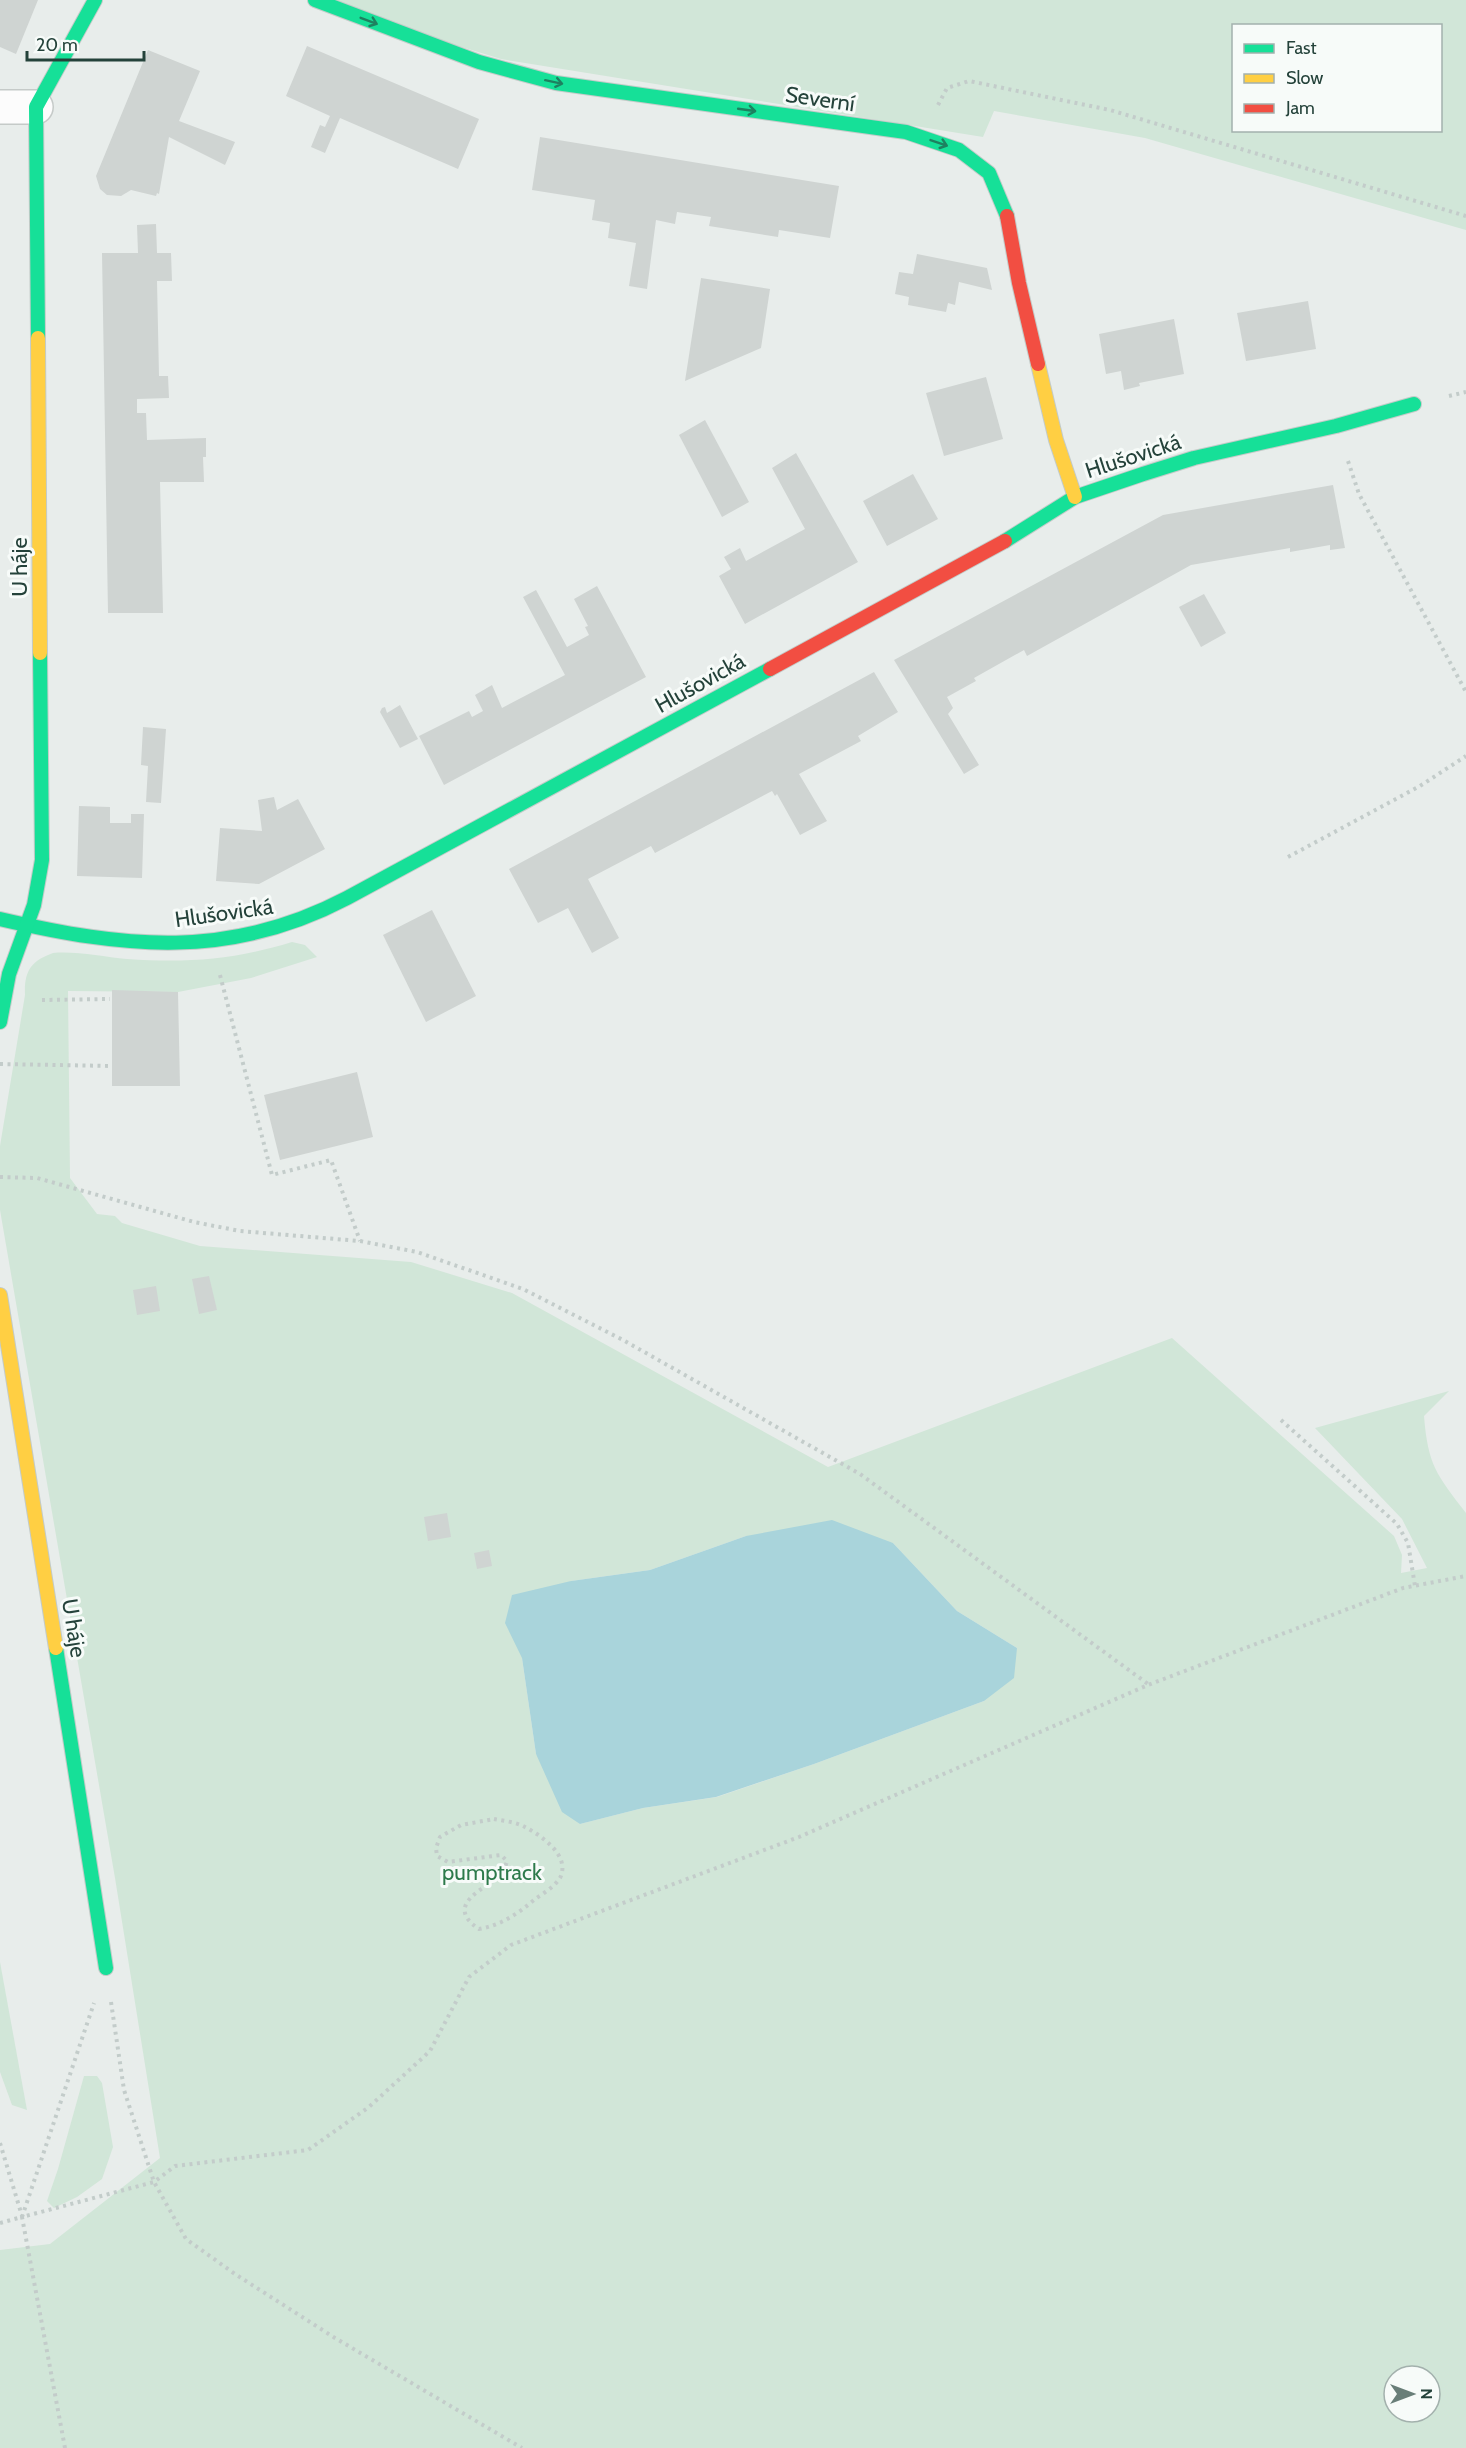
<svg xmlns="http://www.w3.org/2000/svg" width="1466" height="2448" font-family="Cabin,sans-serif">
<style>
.green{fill:#d1e6d8;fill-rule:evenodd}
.water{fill:#a9d4db}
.building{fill:#cfd4d2}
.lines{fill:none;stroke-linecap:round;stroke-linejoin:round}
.street-casing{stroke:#c5cac8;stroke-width:36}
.fast-casing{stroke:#c3cbc8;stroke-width:16}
.slow-casing{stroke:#c3cbc8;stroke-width:16}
.jam-casing{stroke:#c3cbc8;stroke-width:16}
.path{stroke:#c3ccca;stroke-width:4;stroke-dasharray:3 4.5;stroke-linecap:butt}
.street{stroke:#fcfcfc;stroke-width:33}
.fast{stroke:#16e098;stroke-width:14}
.slow{stroke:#ffcf43;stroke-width:14}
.jam{stroke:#f24e42;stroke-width:14}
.oneway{stroke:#1e8160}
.labels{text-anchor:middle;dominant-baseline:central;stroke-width:6;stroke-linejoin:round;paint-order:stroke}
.street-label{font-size:22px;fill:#24423a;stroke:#f7fbf9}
.park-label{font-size:22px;fill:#2d7a4b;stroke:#f7fbf9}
</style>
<rect width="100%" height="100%" fill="#e8edeb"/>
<g class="green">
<path d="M308,0h1158v230l-321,-92 -151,-27 -11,26 -482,-78zM1234,26h206v104h-206z"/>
<path d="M292,942l13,3 12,12 -66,21 -73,14 -110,-1 2,187 27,36 18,2 7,7 78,23 211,16 101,31 316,174 344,-129 222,198 8,19 -1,18 26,-5 -25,-49 -87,-91 134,-37 -25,25c4,49 12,58 42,97v935h-1466v-198l50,-6 110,-86 -45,-280 -115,-668v-64l25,-151c-1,-24 6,-34 28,-42 24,-2 50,4 74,6 61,4 106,1 165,-17zM746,1536l147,7 64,68 60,37 -33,53 -170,63 -97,33 -74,11 -63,16 -44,-70 -14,-96 49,-77 79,-11zM1394,2376h36v36h-36z"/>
<polygon points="0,1962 27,2110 12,2105 0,2072"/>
<polygon points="84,2076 97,2076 102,2083 113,2147 102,2179 77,2197 54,2208 47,2201 58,2169"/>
</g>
<polygon class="water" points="832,1520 893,1543 957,1611 1017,1648 1014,1678 984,1701 814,1764 716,1797 643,1808 580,1824 562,1812 536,1754 522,1658 505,1623 512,1595 571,1581 650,1570 746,1536"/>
<g class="building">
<polygon points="0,0 38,0 16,54 0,47"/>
<polygon points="307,46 479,119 458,169 340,118 325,153 311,147 320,125 325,127 330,116 286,96"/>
<polygon points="148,50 200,71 179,121 235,142 225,165 169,137 159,194 157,193 156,196 131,190 121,196 107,195 100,189 96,176"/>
<polygon points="540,137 839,186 830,238 779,230 778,237 709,226 711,217 677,212 675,224 656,220 647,289 629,286 636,243 608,238 610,223 592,220 595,200 532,190"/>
<polygon points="156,224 157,253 171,253 172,281 157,281 159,376 168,376 169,398 137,399 137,413 146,413 147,440 206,438 206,457 203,457 204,482 160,482 163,613 108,613 102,253 138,253 137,225"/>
<polygon points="917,254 987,268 992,290 959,282 955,305 948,303 946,312 908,305 909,297 895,294 899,272 913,274"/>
<polygon points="701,278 770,289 761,348 685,381"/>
<polygon points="1308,301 1316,349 1246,361 1237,313"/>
<polygon points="1174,319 1184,374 1139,383 1140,386 1124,390 1121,371 1106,374 1099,334"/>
<polygon points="986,377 1003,439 944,456 926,393"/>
<polygon points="705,420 749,502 722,517 679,435"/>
<polygon points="796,453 858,562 745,624 719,576 731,569 724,557 740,548 746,561 805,529 772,468"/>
<polygon points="913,474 938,519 887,546 863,501"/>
<polygon points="1333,485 1345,548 1330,550 1330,545 1290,552 1290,548 1191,565 1027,656 1024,650 974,678 976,681 947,697 953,708 948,714 979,765 964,774 894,660 1163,515"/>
<polygon points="597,586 646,677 444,785 419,736 469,711 472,717 483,711 475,695 492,685 502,708 565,675 523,597 536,590 567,647 589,635 585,627 588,626 574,599"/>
<polygon points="1204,594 1226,633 1201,647 1179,607"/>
<polygon points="874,672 898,712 858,736 861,741 799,774 827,821 800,835 777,794 775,796 772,791 655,853 651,846 588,879 619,938 592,953 568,908 538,923 509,869"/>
<polygon points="400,705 418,739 400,748 380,712 382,708 385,707 387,713"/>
<polygon points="143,727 166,729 161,803 146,802 148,766 141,765"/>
<polygon points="274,797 277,810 298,799 325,849 259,884 216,881 220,828 262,831 258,800"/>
<polygon points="79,806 110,807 110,823 131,823 131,814 144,814 142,878 77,876"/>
<polygon points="432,910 476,996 426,1022 383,935"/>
<polygon points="112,990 178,992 180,1086 112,1086"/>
<polygon points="357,1072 373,1137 280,1160 264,1095"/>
<polygon points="209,1276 217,1310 199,1314 192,1279"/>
<polygon points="156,1286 160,1311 137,1315 133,1290"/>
<polygon points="447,1513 451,1537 428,1541 424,1517"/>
<polygon points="489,1550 492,1566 477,1569 474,1553"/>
</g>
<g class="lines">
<g class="street-casing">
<polyline id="street" points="0,107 36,107"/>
</g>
<g class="fast-casing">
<g id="fast">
<polyline points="315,0 479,62 556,83 906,132 959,150 989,173 1007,216"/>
<polyline points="38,338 36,107 95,0"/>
<polyline points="1005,541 1075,497 1143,474 1194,458 1336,426 1414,404"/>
<path d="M0,919c125,29 229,41 347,-21l423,-229"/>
<polyline points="0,1022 9,974 34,905 42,860 40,653"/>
<polyline points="56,1648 106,1968"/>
</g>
</g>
<g class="slow-casing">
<g id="slow">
<polyline points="38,338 40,653"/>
<polyline points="1038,364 1056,440 1075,497"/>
<polyline points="0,1295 56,1648"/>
</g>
</g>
<g class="jam-casing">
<g id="jam">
<polyline points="1007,216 1019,283 1038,364"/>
<polyline points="770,669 1005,541"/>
</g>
</g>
<g class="path">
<polyline points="938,105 947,88 969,81 1110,110 1466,216"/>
<polyline points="1449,396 1466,392"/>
<polyline points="1348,461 1359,494 1466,692"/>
<polyline points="1288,857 1420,786 1466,756"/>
<polyline points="220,975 272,1175 331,1160 360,1241"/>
<polyline points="42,1000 110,999"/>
<polyline points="0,1064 112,1066"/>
<polyline points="0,1177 37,1178 194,1222 240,1231 360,1241 417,1252 523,1289 623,1340 860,1474 1148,1684"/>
<polyline points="1281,1420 1397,1524 1408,1543 1415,1586"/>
<path d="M494,1819c10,2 22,3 31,8 17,9 46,29 35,51 -5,8 -17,16 -25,21 -17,15 -34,26 -56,30 -36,-24 5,-40 24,-55l4,-13 -6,-6 -53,7 -11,-6 -1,-8 4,-11 21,-12z"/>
<polyline points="111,2002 124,2090 154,2182 186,2239 235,2274 335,2338 522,2448"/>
<polyline points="0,2143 22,2216"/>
<polyline points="0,2223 22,2217 94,2003"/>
<polyline points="65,2448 22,2217 154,2182 175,2166 308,2150 369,2107 430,2051 469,1977 511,1945 799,1837 1148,1685 1403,1588 1466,1576"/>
</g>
<use href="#street" class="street"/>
<use href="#fast" class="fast"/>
<use href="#slow" class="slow"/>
<use href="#jam" class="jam"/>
</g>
<defs><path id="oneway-shaft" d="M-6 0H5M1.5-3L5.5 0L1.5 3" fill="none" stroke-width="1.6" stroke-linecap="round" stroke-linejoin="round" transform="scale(1.5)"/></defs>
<g class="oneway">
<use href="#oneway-shaft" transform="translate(369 21) rotate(21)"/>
<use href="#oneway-shaft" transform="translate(554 82) rotate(12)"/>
<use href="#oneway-shaft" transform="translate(747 110) rotate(8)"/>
<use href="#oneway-shaft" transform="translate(939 143) rotate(19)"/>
</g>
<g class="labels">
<g class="street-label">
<text transform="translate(820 99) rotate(8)">Severní</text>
<text transform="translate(1133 456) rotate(-18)">Hlušovická</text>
<text transform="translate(19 567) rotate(-90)">U háje</text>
<text transform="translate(700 683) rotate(-29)">Hlušovická</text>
<text transform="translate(224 913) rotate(-8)">Hlušovická</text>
<text transform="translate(74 1628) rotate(81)">U háje</text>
</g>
<g class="park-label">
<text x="492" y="1872">pumptrack</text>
</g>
</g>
<rect x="1232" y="24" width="210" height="108" fill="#f7fbf9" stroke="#a3b1ad" stroke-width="1.5"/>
<rect x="1244" y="44" width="30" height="9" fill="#16e098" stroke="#a3b1ad" stroke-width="1.5"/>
<text x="1286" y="54" font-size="18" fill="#24423a">Fast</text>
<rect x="1244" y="74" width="30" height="9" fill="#ffcf43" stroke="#a3b1ad" stroke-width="1.5"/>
<text x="1286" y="84" font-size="18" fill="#24423a">Slow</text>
<rect x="1244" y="104" width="30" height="9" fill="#f24e42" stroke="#a3b1ad" stroke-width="1.5"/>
<text x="1286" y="114" font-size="18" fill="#24423a">Jam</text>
<g transform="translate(1412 2394) rotate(90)"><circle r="28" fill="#f7fbf9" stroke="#a3b1ad" stroke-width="1.5"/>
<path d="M0-4.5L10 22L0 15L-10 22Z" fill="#697e78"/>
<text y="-9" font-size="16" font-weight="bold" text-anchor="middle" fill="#24423a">N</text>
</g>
<path d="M27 51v9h117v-9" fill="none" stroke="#24423a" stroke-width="3"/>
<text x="36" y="51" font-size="18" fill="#24423a" stroke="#f7fbf9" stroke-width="4.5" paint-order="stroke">20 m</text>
</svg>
